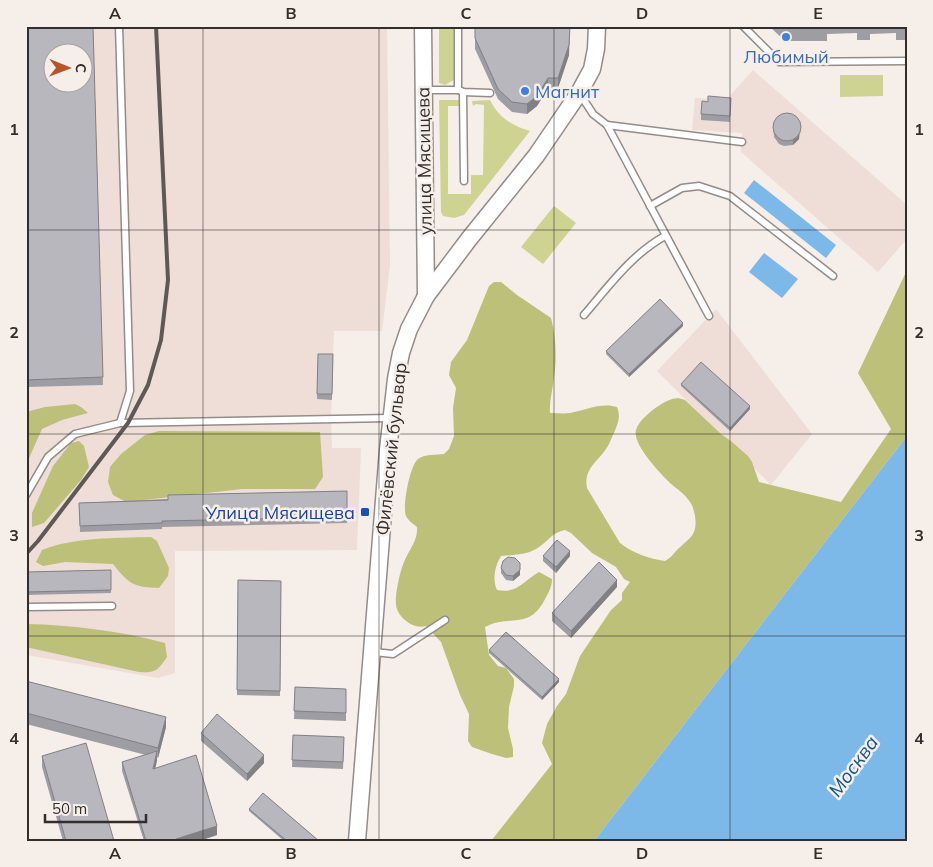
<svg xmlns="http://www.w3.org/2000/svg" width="933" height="867" font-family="Mulish,sans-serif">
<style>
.built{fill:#eeded7;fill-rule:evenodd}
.green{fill:#ced392}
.forest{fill:#bcc079}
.water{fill:#7cb8e8}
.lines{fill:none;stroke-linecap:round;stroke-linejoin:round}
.service-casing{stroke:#938c88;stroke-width:9}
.tertiary-casing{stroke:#938c88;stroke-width:19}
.service{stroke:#fff;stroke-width:6}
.tertiary{stroke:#fff;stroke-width:16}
.rail{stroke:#5e5957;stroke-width:4}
.wall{fill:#9e9da3}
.shaded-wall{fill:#818085}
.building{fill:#b8b7be;stroke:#818085;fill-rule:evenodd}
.grid{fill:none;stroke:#312e2c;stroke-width:1;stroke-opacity:0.55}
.shop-dot{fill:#3f7fe0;stroke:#f6eee9;stroke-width:2}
.transit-dot{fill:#1a4fb4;stroke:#f6eee9;stroke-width:2}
.labels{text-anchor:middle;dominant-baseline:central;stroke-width:5;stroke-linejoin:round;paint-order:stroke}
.shop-label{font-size:18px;fill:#366cbe;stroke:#f6eee9}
.street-label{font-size:18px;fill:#312e2c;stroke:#f6eee9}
.transit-label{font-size:18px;fill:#164399;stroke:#f6eee9;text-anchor:end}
.water-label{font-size:19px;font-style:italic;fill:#125784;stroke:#f6eee9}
.neatline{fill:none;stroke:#312e2c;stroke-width:2}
.grid-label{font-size:16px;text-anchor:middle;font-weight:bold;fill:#312e2c}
</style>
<rect width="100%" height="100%" fill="#f6eee9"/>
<g class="built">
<path d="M26,26h361l3,240 -8,65h-48l-3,87 1,30h29l-4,102 -182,1v122l-17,5 -132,-23zM52,52h30v30h-30z"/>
<polygon points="753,70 907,205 907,239 878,272 741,152 742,133 692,130 695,98 726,100"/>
<polygon points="716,309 812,434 771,485 657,371"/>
</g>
<g class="green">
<polygon points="439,26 454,26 454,80 445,85 439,83"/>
<polygon points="840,75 883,75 883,96 840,97"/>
<path d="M439,100h20v6h-11v88h23v-19h12l1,-70 -8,-1 -3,2 -1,-5 18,-1c9,18 21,25 40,31l-66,84 -10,3 -11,-2 -2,-4z"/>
<polygon points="554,206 576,223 543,264 521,247"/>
</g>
<g class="forest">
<path d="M907,270v166l-313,405h-103l61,-77 -10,-21 5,-19 10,-18 9,-12 14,-38 31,-46 11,-10v-7l8,-11 -6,-3 -8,-12 -24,-14 -21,-20 -6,-3c-13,2 -18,13 -29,19 -10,6 -24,6 -35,7 -6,10 -9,23 -4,34 21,4 26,-9 42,-18l13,7c0,9 -4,14 -8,22 -16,29 -34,13 -59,26l4,28 9,11 8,2 8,11v7l-5,21 -1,21 5,21v8l-7,1 -14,-4 -20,-7 -4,-6 1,-27 -9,-19 -19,-53 -15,-16c-8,2 -14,0 -21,-6 -4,-3 -9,-10 -9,-16 -1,-9 4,-33 8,-42 5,-13 14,-21 13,-35 -4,-3 -9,-7 -11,-11 -4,-9 4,-51 12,-57 6,-5 19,-4 26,-5l5,-5 5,-13 -1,-28 3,-20 -7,-13 2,-13 16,-22 22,-54 5,-4h7l16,13 34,23c5,18 6,41 3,59 -1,12 -5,24 -4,36 6,0 13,1 20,0 15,-3 32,-11 47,-6 4,10 1,16 -3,26 -2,3 -3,7 -5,11 -8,16 -26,23 -22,44l33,55c12,10 30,16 45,18 5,-3 8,-6 11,-10 13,-13 22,-15 19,-35 -1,-5 -2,-10 -5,-14 -5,-8 -13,-13 -20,-19 -10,-10 -38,-39 -34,-53 3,-10 16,-20 24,-25 9,-5 15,-9 25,-5l36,34 11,8 16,14 4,6 7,20 82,20 50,-73 -33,-56z"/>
<polygon points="75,404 81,407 88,413 62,420 42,429 26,465 26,412 45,407"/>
<polygon points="159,431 320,432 323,477 315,489 242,489 126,502 113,495 108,482 110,467 121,454 145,435"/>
<polygon points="79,441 84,446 89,467 81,480 44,523 32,527 32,513 53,466 71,443"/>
<path d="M151,537l6,4 12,27 -1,8 -9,12c-26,-1 -30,-4 -46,-24l-48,-2 -22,4 -7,-4 6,-12c32,-13 74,-12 109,-13z"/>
<path d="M26,624c46,1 95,7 139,19l2,14c-10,14 -11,16 -28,15l-109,-24 -4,-1z"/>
</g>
<g class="water">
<polygon points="754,180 836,245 826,258 744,193"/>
<polygon points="764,253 798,279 782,298 749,272"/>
<polygon points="907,436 907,841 594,841"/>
</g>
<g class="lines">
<g class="service-casing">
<g id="service">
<polyline points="119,26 130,391 120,423"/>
<polyline points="743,26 779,62 907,61"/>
<polyline points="425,90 458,90 458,26"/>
<polyline points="459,90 463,92 490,93"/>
<polyline points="463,92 464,181"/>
<polyline points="580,94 593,114 607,125 709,316"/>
<polyline points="607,125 742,142"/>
<polyline points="650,206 682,188 699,186 730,196 833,276"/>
<path d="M584,315c24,-28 48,-61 81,-79"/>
<polyline points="26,495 48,457 75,434 120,423 390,418"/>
<polyline points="26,607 112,606"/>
<polyline points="374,652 393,654 445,620"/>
</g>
</g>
<g class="tertiary-casing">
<g id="tertiary">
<polyline points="423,26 426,296"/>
<polyline points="357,841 388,450 396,379 401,353 409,329 426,296 469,239 536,156 579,93 592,69 596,49 597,26"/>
</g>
</g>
<use href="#service" class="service"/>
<use href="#tertiary" class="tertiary"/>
<polyline class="rail" points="26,554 38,541 128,423 148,385 161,340 168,280 156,26"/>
</g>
<g class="wall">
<polygon points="26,26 93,26 103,385 26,387"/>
<polygon points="475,26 569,55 558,88 548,88 537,106 527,114 512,112 498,99 475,49"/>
<polygon points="769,26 907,26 907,40 896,40 896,33 870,34 870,40 857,40 857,33 827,34 827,41 785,41"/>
<polygon points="731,98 730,122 701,120 701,114 708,102"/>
<polygon points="773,123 800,130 799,139 793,145 784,146 779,144 774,137"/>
<polygon points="683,326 629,377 606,354 606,351"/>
<polygon points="318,354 333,354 332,400 317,399"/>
<polygon points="681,384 750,409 730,431 681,386"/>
<polygon points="347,491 347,523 162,527 162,529 80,532 79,503"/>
<polygon points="543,556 570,556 556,573 543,561"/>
<polygon points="520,563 520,575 513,581 506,580 501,573 501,568"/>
<polygon points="111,570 111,593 26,595 26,572"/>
<polygon points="238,580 281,581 280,696 237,695"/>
<polygon points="617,587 571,638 552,621 552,613"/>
<polygon points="489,650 559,682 542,700 489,653"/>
<polygon points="26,681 166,727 158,758 157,757 155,768 217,835 199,841 144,841 122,771 122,762 146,755 26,724"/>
<polygon points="295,687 346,689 346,721 294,719"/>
<polygon points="201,733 264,763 247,781 201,741"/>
<polygon points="293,735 344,737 343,769 292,767"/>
<polygon points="42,756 114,841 63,841 42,767"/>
<polygon points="249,809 319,841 284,841 249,811"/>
</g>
<g class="shaded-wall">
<polygon points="570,26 569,55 558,88 558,78"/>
<polygon points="548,78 548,88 537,106 527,114 527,104"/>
<polygon points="800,124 799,139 793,145 793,140"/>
<polygon points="683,323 683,326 629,377 629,374"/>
<polygon points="750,406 750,409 730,431 730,428"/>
<polygon points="570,551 570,556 556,573 556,567"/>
<polygon points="520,570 520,575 513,581 513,576"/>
<polygon points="617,580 617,587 571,638 571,631"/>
<polygon points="559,679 559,682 542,700 542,697"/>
<polygon points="166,717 166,727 158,758 158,748"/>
<polygon points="157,751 157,761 153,778 153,769"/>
<polygon points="264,755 264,763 247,781 247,774"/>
<polygon points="217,826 217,835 199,841 176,841 176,839"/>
</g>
<g class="building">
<path d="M26,26h67l10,351 -77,3zM52,52h30v30h-30z"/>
<polygon points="475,26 570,26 569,45 558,78 548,78 537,96 527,104 512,102 498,89 475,38"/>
<polygon points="708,96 731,98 730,116 701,114 702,101 708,102"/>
<circle cx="787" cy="127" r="14"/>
<polygon points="660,299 683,323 629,374 606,351"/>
<polygon points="318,354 333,354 332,394 317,394"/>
<polygon points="701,362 750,406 730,428 681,384"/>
<polygon points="347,491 347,517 162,521 162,523 80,526 79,503 168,500 168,495"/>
<polygon points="557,540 570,551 556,567 543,556"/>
<polygon points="508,557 515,558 520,563 520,570 513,576 506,575 501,568 503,561"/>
<polygon points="599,562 617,580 571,631 552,613"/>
<polygon points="111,570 111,590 26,592 26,572"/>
<polygon points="238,580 281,581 280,691 237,690"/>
<polygon points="506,632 559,679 542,697 489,650"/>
<polygon points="26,681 166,717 158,748 26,713"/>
<polygon points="295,687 346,689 346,713 294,711"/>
<polygon points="217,714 264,755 247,774 201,733"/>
<polygon points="293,735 344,737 343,762 292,760"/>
<polygon points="86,743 114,841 66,841 42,756"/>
<polygon points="157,751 153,769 196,755 217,826 176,839 176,841 146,841 122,762"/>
<polygon points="263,793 319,841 287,841 249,809"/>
</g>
<path class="grid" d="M203,26v815M379,26v815M554,26v815M730,26v815M26,230h881M26,434h881M26,636h881"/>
<g class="shop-dot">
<circle cx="786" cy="37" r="5"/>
<circle cx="525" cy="91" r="5"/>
</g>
<rect class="transit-dot" x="360" y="507" width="10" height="10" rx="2.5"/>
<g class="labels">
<g class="shop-label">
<text x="786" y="56">Любимый</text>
<text x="535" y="91" text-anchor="start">Магнит</text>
</g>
<g class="street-label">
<text transform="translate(424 161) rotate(-91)">улица Мясищева</text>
<text transform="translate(391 449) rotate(-84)">Филёвский бульвар</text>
</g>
<g class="transit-label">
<text x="355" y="512">Улица Мясищева</text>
</g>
<g class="water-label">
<text transform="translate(853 766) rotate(-54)">Москва</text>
</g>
</g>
<rect width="933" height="867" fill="none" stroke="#f6eee9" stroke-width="55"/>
<g transform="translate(68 68) rotate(91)"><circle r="24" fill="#f6eee9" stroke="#a7a19d"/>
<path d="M0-4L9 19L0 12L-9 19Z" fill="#b95426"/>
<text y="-8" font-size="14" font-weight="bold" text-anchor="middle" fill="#312e2c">С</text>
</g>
<path d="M45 814v8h101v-8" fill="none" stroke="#312e2c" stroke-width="2.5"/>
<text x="52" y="814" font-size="15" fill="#312e2c" stroke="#f6eee9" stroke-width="4" paint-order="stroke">50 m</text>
<rect x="28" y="28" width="878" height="812" class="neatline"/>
<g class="grid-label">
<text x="115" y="19">A</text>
<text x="291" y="19">B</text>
<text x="466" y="19">C</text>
<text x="642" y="19">D</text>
<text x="818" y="19">E</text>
<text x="14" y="135">1</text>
<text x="919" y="135">1</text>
<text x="14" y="338">2</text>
<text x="919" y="338">2</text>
<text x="14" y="541">3</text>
<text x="919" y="541">3</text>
<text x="14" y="744">4</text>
<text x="919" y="744">4</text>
<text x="115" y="859">A</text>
<text x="291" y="859">B</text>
<text x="466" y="859">C</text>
<text x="642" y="859">D</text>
<text x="818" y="859">E</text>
</g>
</svg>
